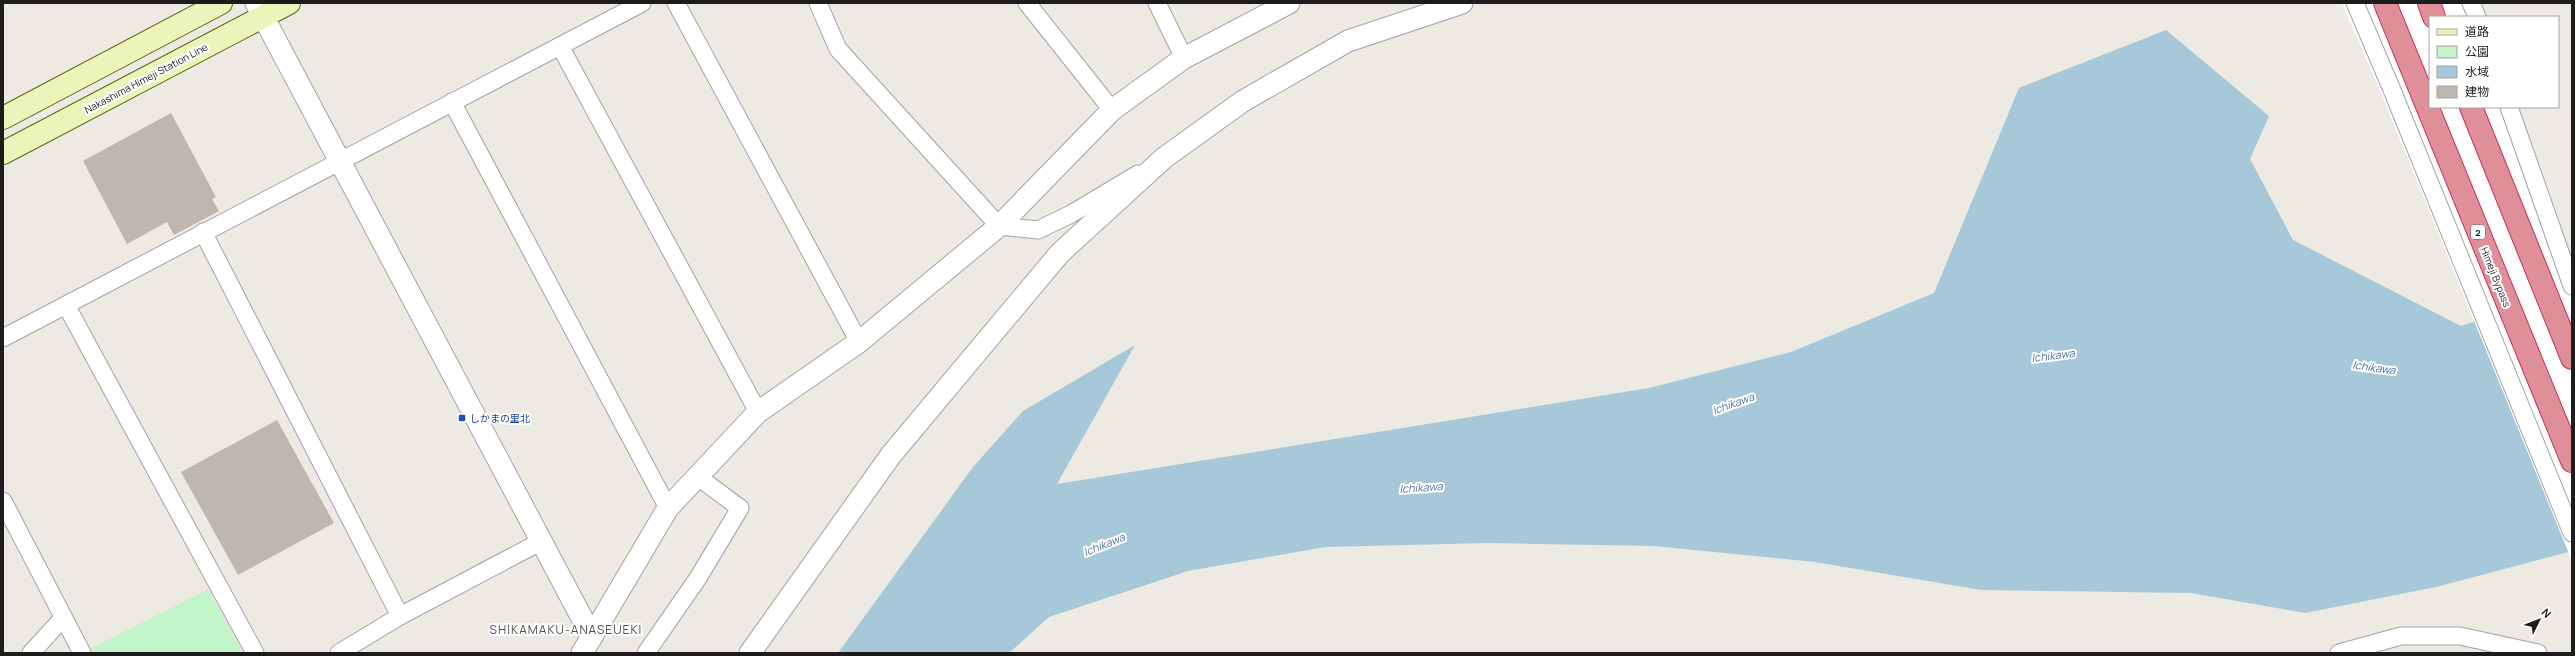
<svg xmlns="http://www.w3.org/2000/svg" width="2575" height="656" font-family="Manrope,'Noto Sans JP',sans-serif">
<style>
.park{fill:#c2f5ca}
.water{fill:#a6c8d8}
.pier{fill:#fff}
.building{fill:#bdb7b0}
.lines{fill:none;stroke-linecap:round;stroke-linejoin:round}
.minor-casing{stroke:#a3a3a3;stroke-width:19}
.tertiary-casing{stroke:#a3a3a3;stroke-width:23}
.secondary-casing{stroke:#586a0c;stroke-width:24}
.motorway-casing{stroke:#ca3058;stroke-width:24}
.minor{stroke:#fff;stroke-width:17}
.tertiary{stroke:#fff;stroke-width:21}
.secondary{stroke:#edf4b9;stroke-width:22}
.motorway{stroke:#df8f98;stroke-width:22}
.transit-dot{fill:#1a4fb4;stroke:#fff;stroke-width:1.5}
.labels{text-anchor:middle;dominant-baseline:central;stroke-width:4;stroke-linejoin:round;paint-order:stroke}
.shield{fill:#fff;stroke:#606060;stroke-width:1}
.shield-label{font-size:9px;font-weight:bold;fill:#1c1c1c}
.street-label{font-size:10px;fill:#1c1c1c;stroke:#fff}
.transit-label{font-size:10px;fill:#164399;stroke:#fff;text-anchor:start}
.water-label{font-size:11px;font-style:italic;fill:#5073a4;stroke:#fff}
.quarter-label{font-size:12px;letter-spacing:1px;fill:#4f4f4f;stroke:#fff}
</style>
<rect width="100%" height="100%" fill="#edeae3"/>
<polygon class="park" points="208,589 243,653 92,653 90,649"/>
<polygon class="water" points="2166,30 2269,116 2250,159 2293,240 2461,326 2572,290 2572,551 2436,587 2305,613 2191,593 1981,590 1815,562 1653,546 1490,543 1325,547 1188,571 1049,617 1009,653 838,653 973,467 1023,411 1135,345 1057,484 1649,388 1791,352 1934,293 2019,88"/>
<polygon class="pier" points="2342,3 2481,3 2486,17 2430,17 2430,107 2518,107 2572,261 2572,561 2382,95"/>
<g class="building">
<polygon points="171,113 216,197 212,199 219,211 174,235 167,222 127,244 83,161"/>
<polygon points="277,420 334,523 238,575 181,472"/>
</g>
<g class="lines">
<g class="minor-casing">
<g id="minor">
<polyline points="676,3 859,342"/>
<polyline points="818,3 838,49 999,226 1038,230 1071,214 1138,174"/>
<polyline points="1027,3 1112,110"/>
<polyline points="1157,3 1184,58"/>
<polyline points="2355,3 2392,90 2572,533"/>
<polyline points="2471,3 2477,17"/>
<polyline points="560,46 758,412"/>
<polyline points="452,102 668,508"/>
<polyline points="2509,107 2572,286"/>
<polyline points="203,232 400,616"/>
<polyline points="66,305 255,653"/>
<polyline points="3,338 642,3"/>
<polyline points="3,501 82,653"/>
<polyline points="31,653 63,618"/>
<polyline points="339,653 400,616 540,542"/>
<polyline points="646,653 698,578 740,508 698,477"/>
<polyline points="2339,653 2401,636 2460,636 2538,653"/>
</g>
</g>
<g class="tertiary-casing">
<g id="tertiary">
<polyline points="256,3 592,637"/>
<polyline points="582,653 668,508 758,412 859,342 999,226 1112,110 1184,58 1289,3"/>
<polyline points="750,653 891,455 1060,253 1164,158 1243,101 1348,41 1462,3"/>
</g>
</g>
<g class="secondary-casing">
<g id="secondary">
<polyline points="3,118 221,3"/>
<polyline points="3,153 289,3"/>
</g>
</g>
<g class="motorway-casing">
<g id="motorway">
<polyline points="2385,3 2572,461"/>
<polyline points="2429,3 2434,17"/>
<polyline points="2471,107 2572,358"/>
</g>
</g>
<use href="#minor" class="minor"/>
<use href="#tertiary" class="tertiary"/>
<use href="#secondary" class="secondary"/>
<use href="#motorway" class="motorway"/>
</g>
<rect class="transit-dot" x="458" y="414" width="8" height="8" rx="2"/>
<g class="labels">
<rect class="shield" x="2471" y="225" width="14" height="14" rx="3"/>
<g class="shield-label">
<text x="2478" y="232">2</text>
</g>
<g class="street-label">
<text transform="translate(146 78) rotate(-28)">Nakashima Himeji Station Line</text>
<text transform="translate(2496 277) rotate(68)">Himeji Bypass</text>
</g>
<g class="transit-label">
<text x="470" y="418">しかまの里北</text>
</g>
<g class="water-label">
<text transform="translate(2053 355) rotate(-7)">Ichikawa</text>
<text transform="translate(2374 367) rotate(8)">Ichikawa</text>
<text transform="translate(1733 403) rotate(-20)">Ichikawa</text>
<text transform="translate(1421 487) rotate(-4)">Ichikawa</text>
<text transform="translate(1104 544) rotate(-22)">Ichikawa</text>
</g>
<g class="quarter-label">
<text x="566" y="629">SHIKAMAKU-ANASEUEKI</text>
</g>
</g>
<rect width="2575" height="656" fill="none" stroke="#1c1c1c" stroke-width="8"/>
<rect x="2429" y="16" width="130" height="92" fill="#ffffff" stroke="#a4a4a4"/>
<rect x="2437" y="29" width="20" height="6" fill="#edf4b9" stroke="#a4a4a4"/>
<text x="2465" y="36" font-size="12" fill="#1c1c1c">道路</text>
<rect x="2437" y="46" width="20" height="12" fill="#c2f5ca" stroke="#a4a4a4"/>
<text x="2465" y="56" font-size="12" fill="#1c1c1c">公園</text>
<rect x="2437" y="66" width="20" height="12" fill="#a6c8d8" stroke="#a4a4a4"/>
<text x="2465" y="76" font-size="12" fill="#1c1c1c">水域</text>
<rect x="2437" y="86" width="20" height="12" fill="#bdb7b0" stroke="#a4a4a4"/>
<text x="2465" y="96" font-size="12" fill="#1c1c1c">建物</text>
<g transform="translate(2539 620) rotate(47)" stroke="#ffffff" stroke-width="3" paint-order="stroke">
<path d="M0-3L7 15L0 10L-7 15Z" fill="#1c1c1c"/>
<text y="-6" font-size="11" font-weight="bold" text-anchor="middle" fill="#1c1c1c">N</text>
</g>
</svg>
